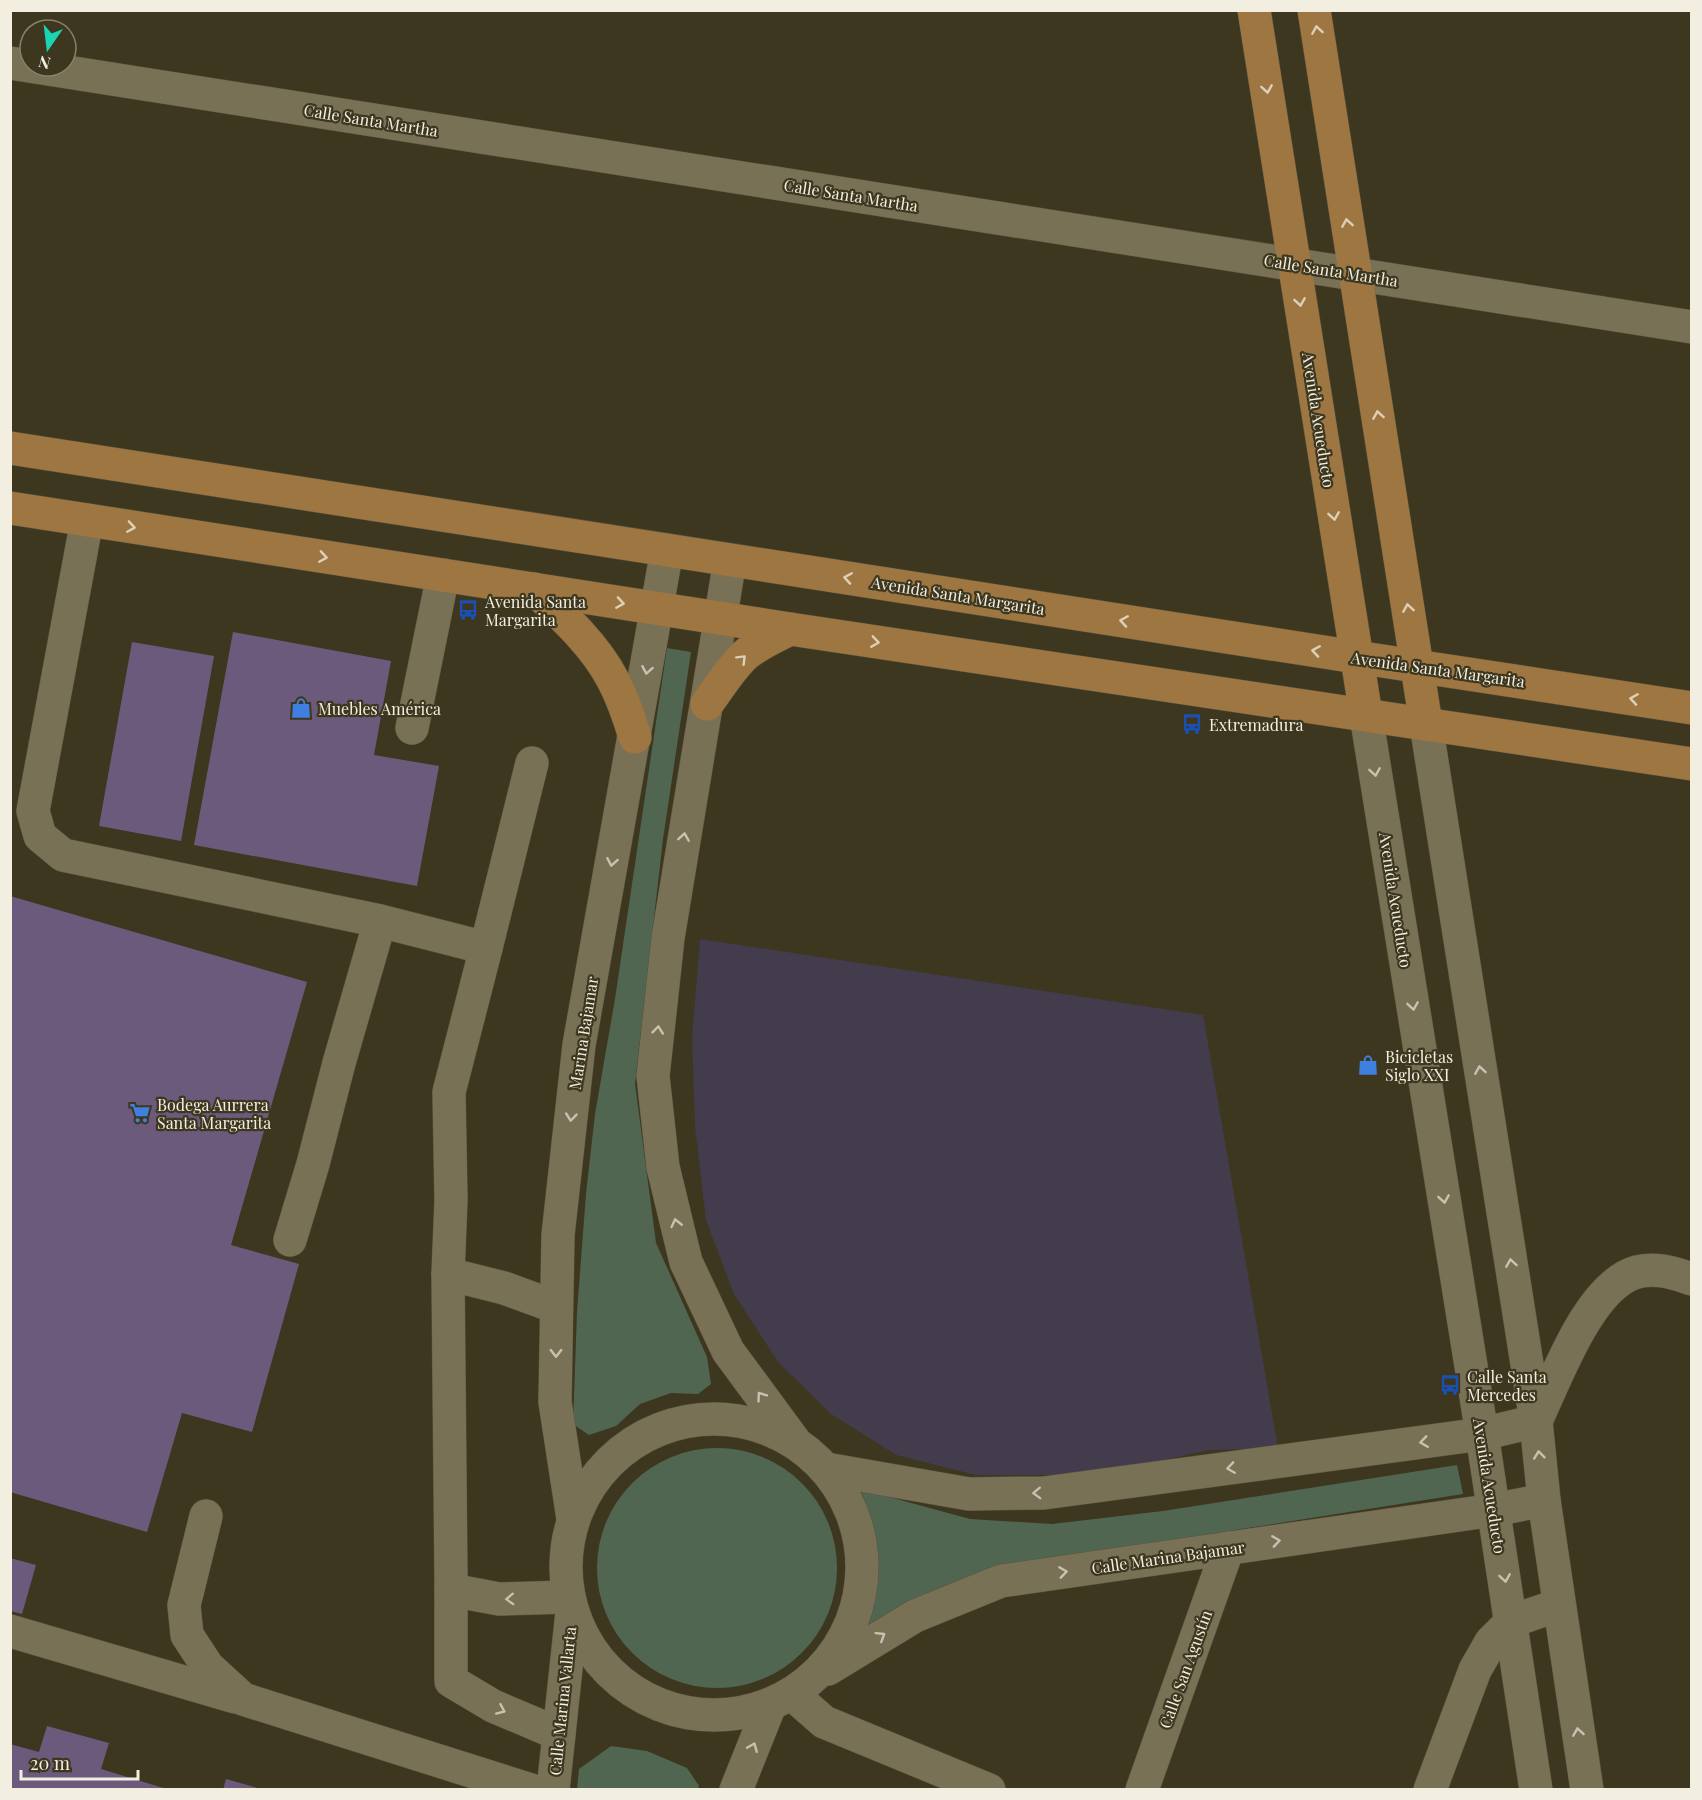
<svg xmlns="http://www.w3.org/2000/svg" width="1702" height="1800" font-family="'Playfair Display',serif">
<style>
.industrial{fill:#423c4d}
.green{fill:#516651}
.building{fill:#6c5a7c}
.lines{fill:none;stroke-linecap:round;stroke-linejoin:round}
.minor-casing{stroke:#5a543f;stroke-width:34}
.major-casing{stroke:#5a543f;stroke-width:34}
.minor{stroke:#797156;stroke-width:33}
.major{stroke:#9e7641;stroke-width:33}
.oneway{stroke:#ddd0b8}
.oneway2{stroke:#c8c2b0}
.labels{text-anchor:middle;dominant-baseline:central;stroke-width:4.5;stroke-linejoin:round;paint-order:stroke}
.street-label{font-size:16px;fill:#f2eee0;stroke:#3e371f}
.poi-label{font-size:16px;fill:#f2eee0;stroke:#3e371f;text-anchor:start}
</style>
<rect width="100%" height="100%" fill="#3e371f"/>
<polygon class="industrial" points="700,939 1203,1015 1278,1448 1209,1450 1136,1466 1057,1475 976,1475 896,1455 831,1414 778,1362 734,1294 706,1220 695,1126 692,1037"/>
<g class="green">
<polygon points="667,648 691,652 663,839 635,1084 656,1243 707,1357 711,1384 698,1394 671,1393 640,1404 616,1426 589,1435 573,1424 577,1312 586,1194 595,1114 615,999"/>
<circle cx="717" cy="1568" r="120"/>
<polygon points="1457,1465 1463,1494 1007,1566 856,1639 873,1580 870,1537 849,1486 970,1519 1052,1524 1163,1511"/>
<polygon points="611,1746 647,1751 687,1768 699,1786 698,1789 577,1789 579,1769"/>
</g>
<g class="building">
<polygon points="233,632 391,661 374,755 439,766 417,886 194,845"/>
<polygon points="132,642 214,656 181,841 99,826"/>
<polygon points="10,896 307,982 231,1245 299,1264 252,1432 182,1413 147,1532 10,1492"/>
<polygon points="10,1558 36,1565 22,1614 10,1611"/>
<polygon points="47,1726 109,1743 101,1769 170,1790 10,1790 10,1744 39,1752"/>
<polygon points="226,1779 261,1789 261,1790 223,1790"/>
</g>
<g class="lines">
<g class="minor-casing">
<g id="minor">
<polyline points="10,63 1692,327"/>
<polyline points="87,520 33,811 40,836 63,855 380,921 486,948"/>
<polyline points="730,560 668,938 653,1076 663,1167 686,1262 728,1351 795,1442"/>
<polyline points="1366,715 1482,1434 1536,1790"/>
<polyline points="1426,724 1536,1421 1544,1500 1587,1790"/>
<polyline points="412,728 443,575"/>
<polyline points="532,763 486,948 449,1092 451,1200 448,1274 451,1579 451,1681 493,1706 559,1734"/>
<polyline points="290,1240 313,1164 339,1063 380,921"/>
<polyline points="448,1274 504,1288 556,1307"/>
<circle cx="714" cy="1567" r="148"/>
<path d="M826,1469l143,25 75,-1 438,-59 54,-13c20,-42 53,-136 101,-149 20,-5 36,1 55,7"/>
<polyline points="206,1516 184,1605 187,1635 208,1667 243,1699 531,1790"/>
<polyline points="573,1519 555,1402 558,1235 579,1045 667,550"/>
<polyline points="451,1590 499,1599 569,1597"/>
<polyline points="10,1631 235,1697"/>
<polyline points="828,1669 915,1616 1001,1581 1494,1510 1544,1500"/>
<polyline points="792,1694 824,1722 989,1790"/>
<polyline points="553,1790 572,1612"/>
<polyline points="736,1790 770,1705"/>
<polyline points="1142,1790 1228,1548"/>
<polyline points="1430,1790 1475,1670 1491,1642 1512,1621 1559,1605"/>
</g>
</g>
<g class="major-casing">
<g id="major">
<polyline points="1254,10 1366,715"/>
<polyline points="1314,10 1426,724"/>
<polyline points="10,448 1356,657 1692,708"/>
<polyline points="10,508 790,629 1692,764"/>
<path d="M534,589c29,27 61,56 79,91 10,19 16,37 22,57"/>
<path d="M707,704c12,-16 23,-35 38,-49 13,-11 29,-18 45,-26"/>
</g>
</g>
<use href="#minor" class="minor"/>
<use href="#major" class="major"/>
</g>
<defs><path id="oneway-chevron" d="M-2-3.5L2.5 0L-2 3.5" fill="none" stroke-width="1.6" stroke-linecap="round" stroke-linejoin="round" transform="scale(1.5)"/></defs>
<g class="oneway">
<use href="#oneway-chevron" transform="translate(1317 30) rotate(-99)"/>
<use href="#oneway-chevron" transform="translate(1267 89) rotate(81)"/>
<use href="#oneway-chevron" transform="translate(1347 223) rotate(-99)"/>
<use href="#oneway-chevron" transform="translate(1300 302) rotate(81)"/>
<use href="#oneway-chevron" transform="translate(1378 415) rotate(-99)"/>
<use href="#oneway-chevron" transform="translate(1334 516) rotate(81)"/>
<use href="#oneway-chevron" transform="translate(131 527) rotate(9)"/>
<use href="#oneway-chevron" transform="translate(323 557) rotate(9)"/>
<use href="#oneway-chevron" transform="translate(848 578) rotate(-171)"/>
<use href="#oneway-chevron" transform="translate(620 603) rotate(9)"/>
<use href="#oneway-chevron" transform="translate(1408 608) rotate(-99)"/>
<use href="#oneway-chevron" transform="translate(1124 621) rotate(-171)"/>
<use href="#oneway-chevron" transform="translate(875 642) rotate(8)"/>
<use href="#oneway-chevron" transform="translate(1316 651) rotate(-171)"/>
<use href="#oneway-chevron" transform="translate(742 659) rotate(-45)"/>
<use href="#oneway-chevron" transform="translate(1634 699) rotate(-171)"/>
</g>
<g class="oneway2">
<use href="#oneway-chevron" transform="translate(647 670) rotate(100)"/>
<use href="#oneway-chevron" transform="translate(1375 772) rotate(81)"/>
<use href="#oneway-chevron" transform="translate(684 837) rotate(-81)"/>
<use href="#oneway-chevron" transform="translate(612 862) rotate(100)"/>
<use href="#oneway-chevron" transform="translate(1413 1006) rotate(81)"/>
<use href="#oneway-chevron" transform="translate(658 1030) rotate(-84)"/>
<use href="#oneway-chevron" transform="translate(1480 1070) rotate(-99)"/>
<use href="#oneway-chevron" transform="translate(571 1117) rotate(96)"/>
<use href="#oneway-chevron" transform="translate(1444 1199) rotate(81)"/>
<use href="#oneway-chevron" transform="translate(676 1223) rotate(-103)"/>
<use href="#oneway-chevron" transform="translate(1511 1263) rotate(-99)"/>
<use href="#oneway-chevron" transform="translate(556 1353) rotate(90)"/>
<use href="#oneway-chevron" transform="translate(761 1396) rotate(-126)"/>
<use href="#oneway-chevron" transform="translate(1424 1442) rotate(172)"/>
<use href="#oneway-chevron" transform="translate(1539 1455) rotate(-96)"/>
<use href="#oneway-chevron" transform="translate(1231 1468) rotate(172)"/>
<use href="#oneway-chevron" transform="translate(1037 1493) rotate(178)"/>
<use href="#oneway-chevron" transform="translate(1276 1541) rotate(-8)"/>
<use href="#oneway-chevron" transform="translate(1063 1572) rotate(-8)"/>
<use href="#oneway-chevron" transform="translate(1505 1578) rotate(81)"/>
<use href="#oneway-chevron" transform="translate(510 1599) rotate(178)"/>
<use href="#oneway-chevron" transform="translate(881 1636) rotate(-32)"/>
<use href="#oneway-chevron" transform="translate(501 1710) rotate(24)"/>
<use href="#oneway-chevron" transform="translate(1578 1732) rotate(-99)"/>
<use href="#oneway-chevron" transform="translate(753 1747) rotate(-68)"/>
</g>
<defs>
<g id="bus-bare" transform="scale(1.62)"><path d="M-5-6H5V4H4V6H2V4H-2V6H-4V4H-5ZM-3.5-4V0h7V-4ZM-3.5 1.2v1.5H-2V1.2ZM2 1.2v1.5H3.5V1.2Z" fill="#1a4fb4" stroke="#3e371f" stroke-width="2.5" paint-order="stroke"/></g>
<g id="shop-bare" transform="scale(1.62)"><path d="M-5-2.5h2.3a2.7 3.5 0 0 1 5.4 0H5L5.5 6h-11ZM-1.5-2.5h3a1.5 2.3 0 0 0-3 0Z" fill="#3f7fe0" stroke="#3e371f" stroke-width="2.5" paint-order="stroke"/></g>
<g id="supermarket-bare" transform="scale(1.62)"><path d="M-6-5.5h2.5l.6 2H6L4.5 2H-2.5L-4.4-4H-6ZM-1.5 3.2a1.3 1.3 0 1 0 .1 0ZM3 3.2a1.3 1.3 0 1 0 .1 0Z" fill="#3f7fe0" stroke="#3e371f" stroke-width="2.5" paint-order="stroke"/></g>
</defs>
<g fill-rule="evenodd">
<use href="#bus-bare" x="468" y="610"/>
<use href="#shop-bare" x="301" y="708"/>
<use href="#bus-bare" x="1192" y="724"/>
<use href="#shop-bare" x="1368" y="1065"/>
<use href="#supermarket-bare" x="140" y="1113"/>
<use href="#bus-bare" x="1450" y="1385"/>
</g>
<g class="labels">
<g class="street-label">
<text transform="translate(371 120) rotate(9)">Calle Santa Martha</text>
<text transform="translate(851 195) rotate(9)">Calle Santa Martha</text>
<text transform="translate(1331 270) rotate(9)">Calle Santa Martha</text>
<text transform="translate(1319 420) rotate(81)">Avenida Acueducto</text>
<text transform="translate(958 595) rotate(9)">Avenida Santa Margarita</text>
<text transform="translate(1438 669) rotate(8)">Avenida Santa Margarita</text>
<text transform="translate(1396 900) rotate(81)">Avenida Acueducto</text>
<text transform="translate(583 1033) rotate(-81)">Marina Bajamar</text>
<text transform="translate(1490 1486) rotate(81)">Avenida Acueducto</text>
<text transform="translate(1168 1557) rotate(-8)">Calle Marina Bajamar</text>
<text transform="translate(1185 1669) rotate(-70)">Calle San Agustín</text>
<text transform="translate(562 1701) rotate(-84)">Calle Marina Vallarta</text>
</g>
<g class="poi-label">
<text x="485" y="601">Avenida Santa<tspan x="485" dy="18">Margarita</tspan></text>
<text x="318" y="708">Muebles América</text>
<text x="1209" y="724">Extremadura</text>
<text x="1385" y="1056">Bicicletas<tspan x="1385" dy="18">Siglo XXI</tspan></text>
<text x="157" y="1104">Bodega Aurrera<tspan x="157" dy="18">Santa Margarita</tspan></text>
<text x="1467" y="1376">Calle Santa<tspan x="1467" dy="18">Mercedes</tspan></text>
</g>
</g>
<rect width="1702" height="1800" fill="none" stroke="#f2eee0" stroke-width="24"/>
<g transform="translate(48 48) rotate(194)"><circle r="28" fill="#3e371f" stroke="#86806c" stroke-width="1.5"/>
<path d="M0-4.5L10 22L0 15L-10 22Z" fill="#19d5b2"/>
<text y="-9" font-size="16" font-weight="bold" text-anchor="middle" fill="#f2eee0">N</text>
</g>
<path d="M21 1770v9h117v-9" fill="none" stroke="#f2eee0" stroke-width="3"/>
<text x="30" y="1770" font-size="18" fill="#f2eee0" stroke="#3e371f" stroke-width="4.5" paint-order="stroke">20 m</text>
</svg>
